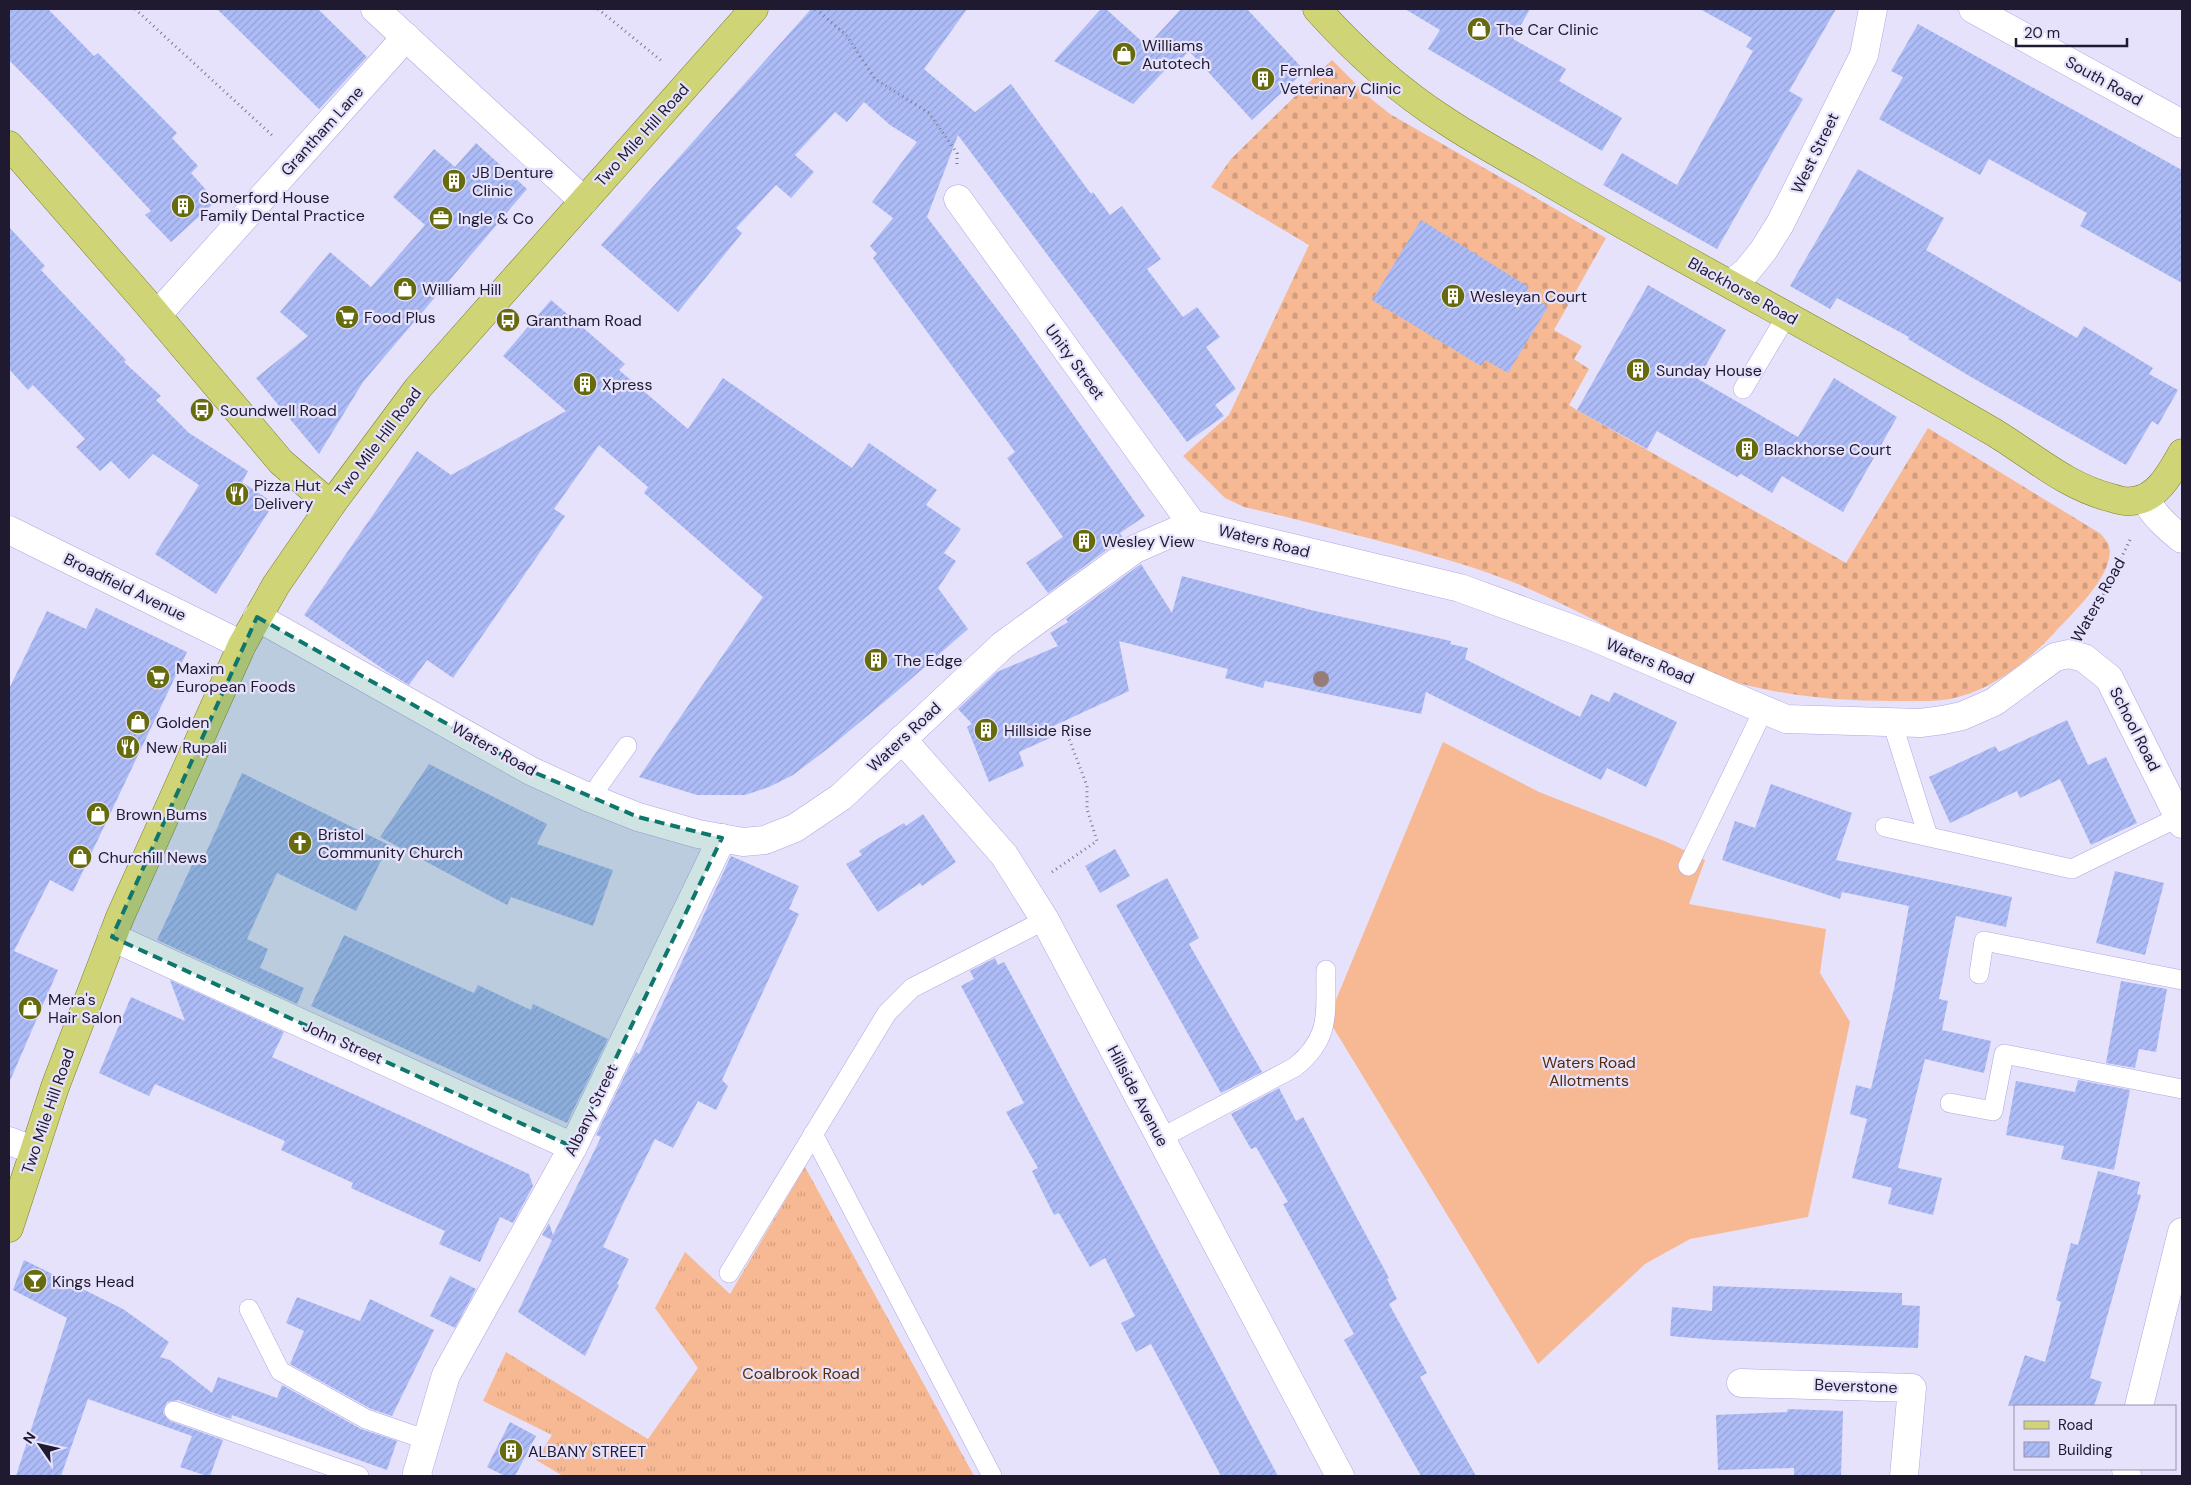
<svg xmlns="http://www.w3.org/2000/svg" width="2191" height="1485" font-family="'DM Sans',sans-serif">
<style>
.grass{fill:url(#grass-tufts)}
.cemetery{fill:url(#cemetery-stones)}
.garden{fill:#f7b993}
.building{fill:url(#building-hatch)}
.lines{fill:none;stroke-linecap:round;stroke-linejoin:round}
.lane-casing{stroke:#b1a6e2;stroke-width:20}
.street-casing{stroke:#b1a6e2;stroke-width:29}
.primary-casing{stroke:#7d8024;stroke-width:29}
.path{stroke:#7d7990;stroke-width:3;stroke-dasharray:1 4;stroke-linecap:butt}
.lane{stroke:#fff;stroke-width:19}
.street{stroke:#fff;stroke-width:28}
.primary{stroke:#cfd477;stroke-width:28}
.tree{fill:#967d78}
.marked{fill:#0f766e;fill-opacity:0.2;stroke:#0f766e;stroke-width:4;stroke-dasharray:10 6;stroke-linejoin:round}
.labels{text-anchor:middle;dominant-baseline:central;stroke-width:4.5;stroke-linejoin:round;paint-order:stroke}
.poi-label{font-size:16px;fill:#1f1a30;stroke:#e6e2fb;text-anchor:start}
.street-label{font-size:16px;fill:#1f1a30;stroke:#e6e2fb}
.park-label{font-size:16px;fill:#552b0c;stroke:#e6e2fb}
</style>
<defs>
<pattern id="grass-tufts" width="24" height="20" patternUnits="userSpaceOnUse" patternTransform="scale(1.25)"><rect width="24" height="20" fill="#f7b993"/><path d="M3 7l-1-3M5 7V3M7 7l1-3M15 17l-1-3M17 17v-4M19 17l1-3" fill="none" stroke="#d39e7f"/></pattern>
<pattern id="cemetery-stones" width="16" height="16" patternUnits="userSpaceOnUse" patternTransform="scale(1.25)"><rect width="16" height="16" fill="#f7b993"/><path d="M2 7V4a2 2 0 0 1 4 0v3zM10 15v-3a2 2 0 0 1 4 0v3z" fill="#d39e7f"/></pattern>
<pattern id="building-hatch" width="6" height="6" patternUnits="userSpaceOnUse" patternTransform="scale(1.25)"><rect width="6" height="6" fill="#adbcf7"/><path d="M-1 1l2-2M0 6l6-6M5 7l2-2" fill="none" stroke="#94a1d4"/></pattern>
</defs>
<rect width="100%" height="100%" fill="#e6e2fb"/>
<polygon class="grass" points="805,1167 974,1476 563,1476 536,1460 552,1435 483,1401 506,1352 648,1439 698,1368 655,1308 685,1252 730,1294"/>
<path class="cemetery" d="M1332,60l38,38 20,16 216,124 -52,92 28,16 -8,13 15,10 -20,36 8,5 269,153 82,-135 173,106c2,3 7,8 8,12 7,27 -37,68 -54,86 -26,28 -60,56 -97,65 -17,5 -37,4 -55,4 -68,1 -140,-6 -204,-31 -67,-27 -129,-67 -197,-92 -45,-17 -92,-29 -138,-41 -40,-10 -80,-21 -120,-30l-19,-9 -42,-42 46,-41 80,-170 -98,-58 20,-28z"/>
<polygon class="garden" points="1443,742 1539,792 1667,842 1705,860 1689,904 1826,929 1820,973 1850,1022 1808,1217 1690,1239 1645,1264 1538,1364 1328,1019"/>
<g class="building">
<polygon points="9,9 48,9 94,56 98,53 177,133 172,138 198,166 191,173 216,201 171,242 145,215 151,211 48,100 9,60"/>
<polygon points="217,9 318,9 367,57 319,109"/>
<polygon points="811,9 967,9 924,69 975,112 1011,84 1091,194 1093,192 1110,215 1122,206 1161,259 1147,269 1183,317 1197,307 1220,337 1206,347 1236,389 1215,405 1224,416 1187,442 958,135 927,217 1016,334 1145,516 1120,533 1123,538 1048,593 1026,563 1063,537 1007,458 1015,452 873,258 877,254 870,246 893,218 872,202 917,142 890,125 864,102 847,122 835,112 795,155 814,172 791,198 776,185 736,228 742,233 678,312 601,245"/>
<polygon points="1101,9 1106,9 1147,46 1181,9 1247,9 1305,71 1252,120 1189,51 1172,69 1168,67 1133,104 1054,61"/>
<polygon points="1405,9 1530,9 1513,39 1566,69 1559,81 1622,118 1602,151 1428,49 1440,30"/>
<polygon points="1700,9 1836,9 1789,91 1803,99 1717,249 1603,185 1622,153 1677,185 1753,51 1746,47 1752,38"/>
<polygon points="1918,24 2182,170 2182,283 2080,226 2087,213 1989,159 1980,175 1879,119 1903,77 1891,71"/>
<polygon points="476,143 527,189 363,382 319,454 256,378 308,336 280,312 330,252 371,287 425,225 393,197 434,149 455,167"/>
<polygon points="1858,169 1944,218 1926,250 2077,338 2084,326 2153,368 2149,374 2178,390 2158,425 2152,421 2126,465 1971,377 1908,339 1909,337 1837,298 1830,309 1790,286"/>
<polygon points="1421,220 1529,287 1526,292 1548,307 1508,373 1485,360 1481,366 1372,300"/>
<polygon points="9,227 45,266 41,270 126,360 124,362 161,396 156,400 189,433 248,471 242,482 274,503 216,594 155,554 199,485 153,454 129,479 111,461 100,471 76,447 85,439 33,385 28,390 9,369"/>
<polygon points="1648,285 1726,330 1698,379 1798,437 1834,378 1897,417 1843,512 1782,476 1772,493 1741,474 1737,477 1657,431 1647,449 1577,410"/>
<polygon points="551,300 625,364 619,370 688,429 723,378 852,468 869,443 937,490 926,505 961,529 944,553 956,561 938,588 968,629 895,693 830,747 793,775 769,787 745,795 697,795 639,777 763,597 644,493 648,487 599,445 554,509 565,516 453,678 427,660 409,685 389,673 304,615 417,451 451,475 566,411 503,356"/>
<polygon points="1141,564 1172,613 1182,576 1311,610 1451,641 1450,644 1468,648 1465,659 1580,717 1591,694 1609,702 1614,692 1677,722 1646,787 1607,768 1601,780 1426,692 1421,714 1265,681 1263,688 1225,678 1228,669 1119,641 1129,691 1047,729 1050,738 1019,752 1024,766 989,782 967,727 972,724 958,709 997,672 1058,646 1050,633 1068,622 1066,619"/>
<polygon points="96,608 187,652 73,892 50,880 14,951 58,970 9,1083 9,689 47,611 86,629"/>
<polygon points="2067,720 2088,765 2106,757 2137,823 2091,845 2060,779 2020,798 2017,791 1950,823 1929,777 1995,746 1999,752"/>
<polygon points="429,764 547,824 537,844 613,870 593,926 511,897 507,905 380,837"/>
<polygon points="242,773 389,845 356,911 277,873 247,939 268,949 260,968 304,988 297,1004 157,940 197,854 204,857"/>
<polygon points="1771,784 1852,813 1836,860 2012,897 2006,927 1956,916 1939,999 1948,1001 1942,1030 1991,1041 1984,1073 1925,1059 1898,1168 1942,1178 1933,1215 1888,1204 1892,1188 1852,1178 1867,1119 1850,1114 1856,1085 1871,1089 1894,989 1909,906 1842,892 1840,899 1722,860 1735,821 1755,828"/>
<polygon points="923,814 956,862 922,886 920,883 878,912 846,864 862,855 859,851 874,841 904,823 906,826"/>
<polygon points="1115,849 1130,876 1100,893 1085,866"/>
<polygon points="731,856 799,886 789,909 799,914 722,1080 728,1086 716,1110 698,1101 673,1148 655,1139 622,1206 603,1247 629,1259 617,1284 619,1285 585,1356 518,1312 552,1240 542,1235 549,1223 553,1235 601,1137 596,1135 636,1052 639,1054"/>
<polygon points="2115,871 2164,883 2145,955 2096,943"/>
<polygon points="1167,878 1199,938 1189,944 1262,1072 1221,1093 1116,905"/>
<polygon points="344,935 474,993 478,985 531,1010 533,1004 608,1039 567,1123 311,1006"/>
<polygon points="995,958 998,965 1004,962 1020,991 1278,1476 1221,1476 1151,1344 1136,1352 1121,1323 1135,1316 1105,1258 1090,1267 1059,1213 1054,1215 1032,1171 1038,1168 1006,1112 1024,1103 961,986 974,979 970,971"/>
<polygon points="170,980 284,1032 272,1057 529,1174 533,1186 513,1223 500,1217 480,1262 439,1244 445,1231 351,1188 353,1183 281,1150 285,1141 155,1084 149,1096 99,1073 131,997 185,1021"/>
<polygon points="2121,981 2167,989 2156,1052 2139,1049 2135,1068 2106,1063"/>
<polygon points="2078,1080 2130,1090 2114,1170 2061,1159 2064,1146 2006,1135 2016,1081 2075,1092"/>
<polygon points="1279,1088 1296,1121 1303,1117 1389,1278 1387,1279 1397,1299 1389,1304 1427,1373 1420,1377 1476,1476 1421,1476 1344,1340 1354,1334 1283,1204 1288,1202 1256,1147 1251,1149 1231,1114"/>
<polygon points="2098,1171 2140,1182 2137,1194 2141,1195 2090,1378 2102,1382 2094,1406 2008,1406 2025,1355 2045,1362 2061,1302 2056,1300 2071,1243 2078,1245"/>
<polygon points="24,1260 123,1309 169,1342 160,1357 170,1360 212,1393 218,1377 277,1398 282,1385 361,1429 397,1441 387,1470 232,1415 231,1419 178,1400 167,1402 163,1413 170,1421 223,1440 210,1476 207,1476 180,1467 192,1436 88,1399 61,1476 16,1476 67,1318 13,1290"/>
<polygon points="450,1276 476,1289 455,1328 430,1316"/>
<polygon points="1713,1286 1902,1293 1902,1305 1920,1306 1918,1348 1715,1340 1670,1336 1672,1307 1712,1311"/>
<polygon points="297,1297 360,1321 370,1299 434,1330 392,1416 371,1409 290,1364 304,1331 286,1323"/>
<polygon points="1788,1409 1843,1411 1841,1476 1794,1476 1794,1468 1718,1470 1716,1415 1787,1412"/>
<polygon points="510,1422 536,1436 515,1476 505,1476 487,1467"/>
</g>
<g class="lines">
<g class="lane-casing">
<g id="lane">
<polyline points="1743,389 1787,315"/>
<polyline points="1892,722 1928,836"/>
<polyline points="590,798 627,746"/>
<polyline points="1885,827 2072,869 2179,817"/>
<polyline points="1688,866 1764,709"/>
<polyline points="1979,974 1984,941 2182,980"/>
<polyline points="1950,1103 1993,1111 2004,1054 2182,1089"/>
<polyline points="813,1134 992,1476"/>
<path d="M1161,1138l134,-71c37,-30 30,-54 31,-97"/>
<polyline points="729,1273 887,1013 912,988 1045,920"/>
<polyline points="249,1309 280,1371 366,1419 427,1440"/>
<polyline points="174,1411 359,1476"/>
</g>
</g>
<g class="street-casing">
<g id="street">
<polyline points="375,9 584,201"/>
<polyline points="1973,9 2182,124"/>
<polyline points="958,199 1192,524"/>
<polyline points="1731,284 1746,272 1763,251 1780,224 1864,55 1873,9"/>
<polyline points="157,315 406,37"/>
<path d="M2145,498c8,17 22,29 37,41"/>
<polyline points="9,530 242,645"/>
<polyline points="257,617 531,771 590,798 638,817 698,834 743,842 765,840 795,828 841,797 1003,645 1135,549 1192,524 1460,588 1589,635 1786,719 1920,723 1943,720 1962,716 1994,702 2055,657 2069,654 2084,658 2109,678 2182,824"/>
<polyline points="902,739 1004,855 1045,920 1340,1476"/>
<polyline points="112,937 573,1147"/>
<polyline points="9,1141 33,1150"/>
<polyline points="1741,1383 1912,1388 1904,1476"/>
<polyline points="2139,1406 2182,1232"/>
<polyline points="2126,1469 2127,1476"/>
<polyline points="418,1476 417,1473 446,1375 573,1147 722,838"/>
</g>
</g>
<g class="primary-casing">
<g id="primary">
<path d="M1317,9c37,41 82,82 129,112 27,18 56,34 84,50 153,91 312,172 465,262 39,24 72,54 117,65 6,2 14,4 20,3 25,-1 39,-29 50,-48"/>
<polyline points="9,145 145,301 281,462 331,505"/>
<polyline points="9,1228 55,1087 120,917 242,645 276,585 331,505 418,388 754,9"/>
</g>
</g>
<g class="path">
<polyline points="135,9 274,137"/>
<polyline points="598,9 663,62"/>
<polyline points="816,9 847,36 875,79 929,113 957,153 957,166"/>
<polyline points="2084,624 2103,595 2131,538"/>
<polyline points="1052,872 1097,841 1087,809 1087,786 1068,736"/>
</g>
<use href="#lane" class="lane"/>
<use href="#street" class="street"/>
<use href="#primary" class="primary"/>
</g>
<circle class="tree" cx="1321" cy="679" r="8"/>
<path class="marked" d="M257,617l274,154 107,46 84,21 -149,309 -461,-210z"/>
<defs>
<g id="shop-disc" transform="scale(1.25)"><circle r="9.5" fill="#666b0e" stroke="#e6e2fb"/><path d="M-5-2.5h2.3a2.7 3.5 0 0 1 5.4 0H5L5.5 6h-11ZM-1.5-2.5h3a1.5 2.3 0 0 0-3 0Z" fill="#fff"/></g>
<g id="building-disc" transform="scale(1.25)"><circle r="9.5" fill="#666b0e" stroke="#e6e2fb"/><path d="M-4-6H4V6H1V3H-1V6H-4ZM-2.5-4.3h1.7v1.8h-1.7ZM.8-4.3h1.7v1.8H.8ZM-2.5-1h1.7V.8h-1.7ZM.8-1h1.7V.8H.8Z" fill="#fff"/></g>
<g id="office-disc" transform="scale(1.25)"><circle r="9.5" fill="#666b0e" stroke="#e6e2fb"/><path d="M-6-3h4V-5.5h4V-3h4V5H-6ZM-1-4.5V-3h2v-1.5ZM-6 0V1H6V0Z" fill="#fff"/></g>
<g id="supermarket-disc" transform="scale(1.25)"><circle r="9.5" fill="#666b0e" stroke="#e6e2fb"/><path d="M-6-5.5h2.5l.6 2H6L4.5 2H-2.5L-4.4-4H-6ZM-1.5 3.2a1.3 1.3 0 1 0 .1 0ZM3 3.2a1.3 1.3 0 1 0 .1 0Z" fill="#fff"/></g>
<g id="bus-disc" transform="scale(1.25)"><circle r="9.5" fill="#666b0e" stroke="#e6e2fb"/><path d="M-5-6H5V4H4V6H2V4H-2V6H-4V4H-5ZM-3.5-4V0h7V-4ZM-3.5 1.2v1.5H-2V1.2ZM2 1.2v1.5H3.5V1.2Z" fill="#fff"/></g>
<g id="restaurant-disc" transform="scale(1.25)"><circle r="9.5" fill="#666b0e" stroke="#e6e2fb"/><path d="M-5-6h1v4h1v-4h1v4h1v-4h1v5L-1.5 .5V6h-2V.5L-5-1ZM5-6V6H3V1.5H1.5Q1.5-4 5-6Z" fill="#fff"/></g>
<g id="church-disc" transform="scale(1.25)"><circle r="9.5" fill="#666b0e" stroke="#e6e2fb"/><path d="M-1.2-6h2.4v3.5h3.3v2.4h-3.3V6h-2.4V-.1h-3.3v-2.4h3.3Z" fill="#fff"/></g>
<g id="bar-disc" transform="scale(1.25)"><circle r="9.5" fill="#666b0e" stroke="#e6e2fb"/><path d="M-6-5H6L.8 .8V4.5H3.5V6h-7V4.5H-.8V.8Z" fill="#fff"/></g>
</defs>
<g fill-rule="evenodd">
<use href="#shop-disc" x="1479" y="29"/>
<use href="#shop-disc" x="1124" y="54"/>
<use href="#building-disc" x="1263" y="79"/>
<use href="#building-disc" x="454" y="181"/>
<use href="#building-disc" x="183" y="206"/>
<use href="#office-disc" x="441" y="218"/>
<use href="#shop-disc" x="405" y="289"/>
<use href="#building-disc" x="1453" y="296"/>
<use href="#supermarket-disc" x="347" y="317"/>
<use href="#bus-disc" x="508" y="320"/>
<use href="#building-disc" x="1638" y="370"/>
<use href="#building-disc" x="585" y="384"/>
<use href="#bus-disc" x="202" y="410"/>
<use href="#building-disc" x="1747" y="449"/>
<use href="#restaurant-disc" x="237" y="494"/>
<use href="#building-disc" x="1084" y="541"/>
<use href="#building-disc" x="876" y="660"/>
<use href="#supermarket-disc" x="158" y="677"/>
<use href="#shop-disc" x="138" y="722"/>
<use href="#building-disc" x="986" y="730"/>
<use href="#restaurant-disc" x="128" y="747"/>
<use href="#shop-disc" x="98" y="814"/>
<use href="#church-disc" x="300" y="843"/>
<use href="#shop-disc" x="80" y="857"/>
<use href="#shop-disc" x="30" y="1008"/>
<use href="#bar-disc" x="35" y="1281"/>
<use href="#building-disc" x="511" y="1451"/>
</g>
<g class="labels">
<g class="poi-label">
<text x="1496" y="29">The Car Clinic</text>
<text x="1142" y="45">Williams<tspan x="1142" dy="18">Autotech</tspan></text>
<text x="1280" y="70">Fernlea<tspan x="1280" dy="18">Veterinary Clinic</tspan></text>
<text x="472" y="172">JB Denture<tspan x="472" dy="18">Clinic</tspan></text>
<text x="200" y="197">Somerford House<tspan x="200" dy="18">Family Dental Practice</tspan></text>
<text x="458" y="218">Ingle &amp; Co</text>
<text x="422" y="289">William Hill</text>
<text x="1470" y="296">Wesleyan Court</text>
<text x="364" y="317">Food Plus</text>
<text x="526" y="320">Grantham Road</text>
<text x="1656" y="370">Sunday House</text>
<text x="602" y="384">Xpress</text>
<text x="220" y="410">Soundwell Road</text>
<text x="1764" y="449">Blackhorse Court</text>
<text x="254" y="485">Pizza Hut<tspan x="254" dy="18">Delivery</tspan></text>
<text x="1102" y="541">Wesley View</text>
<text x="894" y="660">The Edge</text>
<text x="176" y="668">Maxim<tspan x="176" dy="18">European Foods</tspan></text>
<text x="156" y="722">Golden</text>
<text x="1004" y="730">Hillside Rise</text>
<text x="146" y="747">New Rupali</text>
<text x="116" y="814">Brown Bums</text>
<text x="318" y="834">Bristol<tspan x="318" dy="18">Community Church</tspan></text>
<text x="98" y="857">Churchill News</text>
<text x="48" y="999">Mera's<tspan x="48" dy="18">Hair Salon</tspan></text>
<text x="52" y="1281">Kings Head</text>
<text x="528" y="1451">ALBANY STREET</text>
</g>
<g class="street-label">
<text transform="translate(2104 81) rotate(29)">South Road</text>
<text transform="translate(322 131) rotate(-48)">Grantham Lane</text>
<text transform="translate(642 135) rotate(-48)">Two Mile Hill Road</text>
<text transform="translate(1815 153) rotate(-64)">West Street</text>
<text transform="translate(1743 291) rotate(29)">Blackhorse Road</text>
<text transform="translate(1075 362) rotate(54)">Unity Street</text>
<text transform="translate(378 442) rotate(-53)">Two Mile Hill Road</text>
<text transform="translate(1264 541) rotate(14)">Waters Road</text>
<text transform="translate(125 587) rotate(26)">Broadfield Avenue</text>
<text transform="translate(2098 600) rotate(-61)">Waters Road</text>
<text transform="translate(1650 661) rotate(23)">Waters Road</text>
<text transform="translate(2135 729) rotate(63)">School Road</text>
<text transform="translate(904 737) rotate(-43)">Waters Road</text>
<text transform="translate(494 749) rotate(29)">Waters Road</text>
<text transform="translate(343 1042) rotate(24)">John Street</text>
<text transform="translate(1138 1096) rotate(62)">Hillside Avenue</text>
<text transform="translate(591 1110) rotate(-64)">Albany Street</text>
<text transform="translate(48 1111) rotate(-71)">Two Mile Hill Road</text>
<text transform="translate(1856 1386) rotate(2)">Beverstone</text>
</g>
<g class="park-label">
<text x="1589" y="1062">Waters Road<tspan x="1589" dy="18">Allotments</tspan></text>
<text x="801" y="1373">Coalbrook Road</text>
</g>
</g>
<rect width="2191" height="1485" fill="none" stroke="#1f1a30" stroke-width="20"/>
<rect x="2014" y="1405" width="162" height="65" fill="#e6e2fb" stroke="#9692aa"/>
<rect x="2024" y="1421" width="25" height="8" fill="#cfd477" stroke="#9692aa"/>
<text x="2058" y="1430" font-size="15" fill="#1f1a30">Road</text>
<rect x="2024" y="1442" width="25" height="15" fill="url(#building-hatch)" stroke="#9692aa"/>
<text x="2058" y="1455" font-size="15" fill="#1f1a30">Building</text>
<g transform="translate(40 1445) rotate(304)" stroke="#e6e2fb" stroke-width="4" paint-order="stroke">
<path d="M0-4L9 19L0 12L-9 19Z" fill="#1f1a30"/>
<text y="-8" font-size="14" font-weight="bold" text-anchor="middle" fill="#1f1a30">N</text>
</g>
<path d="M2016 38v8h111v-8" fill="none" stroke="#1f1a30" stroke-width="2.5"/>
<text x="2024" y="38" font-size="15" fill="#1f1a30" stroke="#e6e2fb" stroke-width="4" paint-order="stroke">20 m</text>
</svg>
